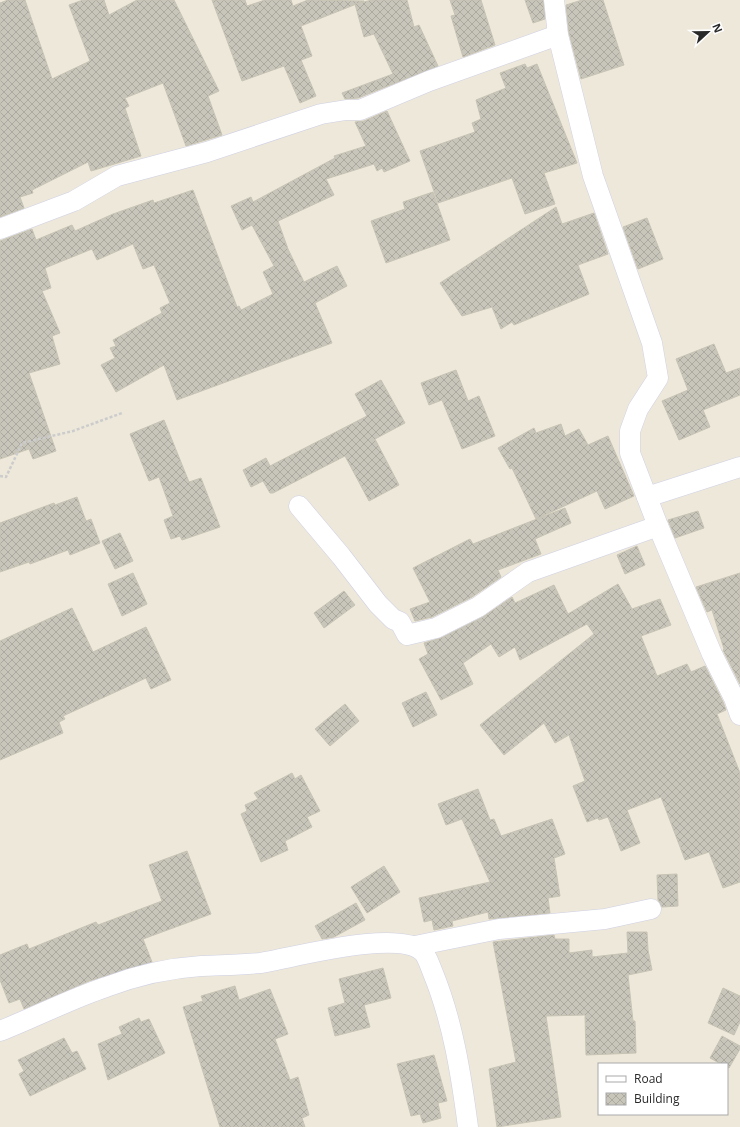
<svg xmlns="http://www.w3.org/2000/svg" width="740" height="1127" font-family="'Open Sans',sans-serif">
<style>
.building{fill:url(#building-cross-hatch);stroke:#c8c4b4}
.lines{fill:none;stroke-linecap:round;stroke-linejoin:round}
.street-casing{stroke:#cfd0e4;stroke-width:21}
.path{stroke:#ccc;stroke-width:2.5;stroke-dasharray:3 2;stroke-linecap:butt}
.street{stroke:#fff;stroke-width:20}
</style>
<defs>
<pattern id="building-cross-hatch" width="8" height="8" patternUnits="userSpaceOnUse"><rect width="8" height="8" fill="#c8c5ba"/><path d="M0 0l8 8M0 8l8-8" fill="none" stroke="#aca9a0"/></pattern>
</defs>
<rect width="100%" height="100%" fill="#ede8da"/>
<g class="building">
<polygon points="8,0 25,0 52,79 90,61 69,5 83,0 104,0 109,15 137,0 174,0 219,91 208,96 222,135 186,146 163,83 125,98 129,106 125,108 141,156 91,171 88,162 32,190 33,193 20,197 24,208 0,217 0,3"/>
<polygon points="212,0 245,0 247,6 265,0 291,0 293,6 308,0 364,1 301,26 312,56 301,60 316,96 300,103 284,66 242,81"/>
<polygon points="372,0 407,0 414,27 419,25 438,66 358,98 345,99 342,93 393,74 374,34 364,37 355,4"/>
<polygon points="450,0 481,0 495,45 463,57 451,16 455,15"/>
<polygon points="525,0 543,0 545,19 533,23"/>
<polygon points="582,0 603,0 624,65 581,79 569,33 566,5"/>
<polygon points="525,64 527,68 537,64 577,163 544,173 555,204 525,214 512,178 438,203 420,151 475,132 472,123 481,119 476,100 506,88 500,73"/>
<polygon points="387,111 410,161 384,172 382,168 377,171 374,164 326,179 334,195 278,221 288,249 304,282 337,266 347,286 315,303 332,343 177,400 164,365 116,392 101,365 115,358 110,348 116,346 113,340 162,313 160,308 170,303 154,265 143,269 133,244 97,260 92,249 45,268 51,288 42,291 60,333 52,336 60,364 29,373 56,451 33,459 29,449 0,459 0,241 32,229 36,240 72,225 75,231 113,214 153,200 154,203 193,190 237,307 239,306 241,310 273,294 263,272 274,266 252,225 242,230 231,206 251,197 253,202 335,158 334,156 366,146 355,122 364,121"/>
<polygon points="433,192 450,240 386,263 371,221 405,209 403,202"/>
<polygon points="556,207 562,224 594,213 608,254 578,265 589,294 514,325 512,322 501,329 492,307 462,316 440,283"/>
<polygon points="647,218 663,259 638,269 623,227"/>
<polygon points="714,344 726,373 740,368 740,395 703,410 710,427 679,440 662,401 688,390 676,359"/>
<polygon points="456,370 468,401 479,396 495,436 462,449 442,400 429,405 421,383"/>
<polygon points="381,380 405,423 375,439 399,485 369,501 345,456 273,493 270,493 263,481 251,487 243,470 266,458 270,466 367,416 355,394"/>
<polygon points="164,420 189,482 201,478 220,527 182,540 180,536 171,539 164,520 173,516 159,477 149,481 130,434"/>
<polygon points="561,424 565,436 579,429 588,445 608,436 634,496 605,509 597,491 536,519 512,468 510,469 498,448 534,428 536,433"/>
<polygon points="77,497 86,521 91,519 100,543 70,555 68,550 30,564 29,562 0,572 0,523 54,503 55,505"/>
<polygon points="565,508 571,523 535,539 541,554 498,570 501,577 472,597 432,617 415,621 410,609 430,602 413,568 470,539 473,544"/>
<polygon points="698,511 704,528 675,538 668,520"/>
<polygon points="120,533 133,561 115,569 102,541"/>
<polygon points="637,546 645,565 625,574 617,555"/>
<polygon points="133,573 147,604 122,616 108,584"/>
<polygon points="740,573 740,684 723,650 724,649 712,610 707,612 696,587"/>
<polygon points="618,584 632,609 660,599 671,625 641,636 657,676 687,664 691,672 705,666 723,702 726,710 717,714 740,773 740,882 723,888 709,852 685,860 661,797 627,810 640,843 621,851 608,817 599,820 598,818 587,822 573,786 585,781 569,735 555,743 544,723 504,755 480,725 594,634 587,624 520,660 515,647 499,657 491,644 463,663 473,684 441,700 419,659 428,654 424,643 441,638 483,617 512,597 515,603 554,585 568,614"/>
<polygon points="344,591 355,605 324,628 314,613"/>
<polygon points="72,608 93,652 146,627 171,680 151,689 146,678 63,716 65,719 59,722 63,733 0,760 0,641"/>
<polygon points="426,692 437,715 413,727 402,703"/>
<polygon points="345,704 359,721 330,746 315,729"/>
<polygon points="292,773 295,779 301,775 320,811 307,817 312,827 285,841 288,850 261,862 241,814 247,811 245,805 258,799 254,793"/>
<polygon points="478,789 490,820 494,819 501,836 552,819 565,854 554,858 560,896 548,898 550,913 489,919 488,912 452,921 453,926 434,930 432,920 424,922 419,898 490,882 462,819 446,825 438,804"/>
<polygon points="187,851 211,914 143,939 152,962 89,981 24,1009 20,999 9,1003 0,980 0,955 27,944 29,949 96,922 98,925 162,901 149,865"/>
<polygon points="384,866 400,892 367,913 351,887"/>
<polygon points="677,874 678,906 662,907 658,900 657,875"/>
<polygon points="356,903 365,920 334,937 322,939 315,926"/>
<polygon points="627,932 647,932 648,950 652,970 628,975 633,1021 635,1021 636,1053 586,1055 585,1015 546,1016 561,1117 497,1127 489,1069 516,1062 493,942 554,935 555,939 569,939 569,953 592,950 592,957 628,953"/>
<polygon points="383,968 391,998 364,1005 370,1027 335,1036 328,1008 345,1003 339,979"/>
<polygon points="235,986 239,1000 270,989 288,1034 275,1039 290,1080 298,1077 309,1115 302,1118 305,1127 220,1127 183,1007 203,1001 201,996"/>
<polygon points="723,988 740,996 740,1022 734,1035 708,1023"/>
<polygon points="139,1018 141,1022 149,1019 165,1053 108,1080 98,1044 122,1034 119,1027"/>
<polygon points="722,1036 740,1046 740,1049 729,1068 727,1067 727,1064 721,1064 710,1058"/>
<polygon points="64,1038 72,1053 77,1051 86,1069 30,1096 19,1074 24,1071 18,1060"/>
<polygon points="434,1055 447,1101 438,1103 441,1118 423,1123 420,1114 411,1116 397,1064"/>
</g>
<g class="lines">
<g class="street-casing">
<g id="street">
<polyline points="554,0 558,35 593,176 652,343 658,378 638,409 630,431 630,453 658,526 712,654 734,698 740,715"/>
<polyline points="0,229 74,201 117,176 207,152 321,114 346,110 360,110 429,81 558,35"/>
<polyline points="647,497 740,467"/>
<polyline points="299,506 341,556 378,604 393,619 400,622 407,635 436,628 478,607 528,572 658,526"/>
<polyline points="415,946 499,929 605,919 651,909"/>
<path d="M0,1031c36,-14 70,-32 106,-44 29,-11 64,-19 95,-21 19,-1 39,-1 59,-3 33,-5 136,-34 162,-12 5,4 8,15 11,22 20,49 28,101 35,154"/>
</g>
</g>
<polyline class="path" points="0,476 6,477 22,443 73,431 122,413"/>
<use href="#street" class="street"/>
</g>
<rect x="598" y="1063" width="130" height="52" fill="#ffffff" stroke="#a9a9a9"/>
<rect x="606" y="1076" width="20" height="6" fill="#ffffff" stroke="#a9a9a9"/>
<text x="634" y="1083" font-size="12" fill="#292929">Road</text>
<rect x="606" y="1093" width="20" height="12" fill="url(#building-cross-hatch)" stroke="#a9a9a9"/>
<text x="634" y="1103" font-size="12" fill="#292929">Building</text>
<g transform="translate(708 32) rotate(68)" stroke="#ffffff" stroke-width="3" paint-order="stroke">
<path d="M0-3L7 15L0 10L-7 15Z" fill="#292929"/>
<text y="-6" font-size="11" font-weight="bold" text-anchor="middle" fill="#292929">N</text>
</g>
</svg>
